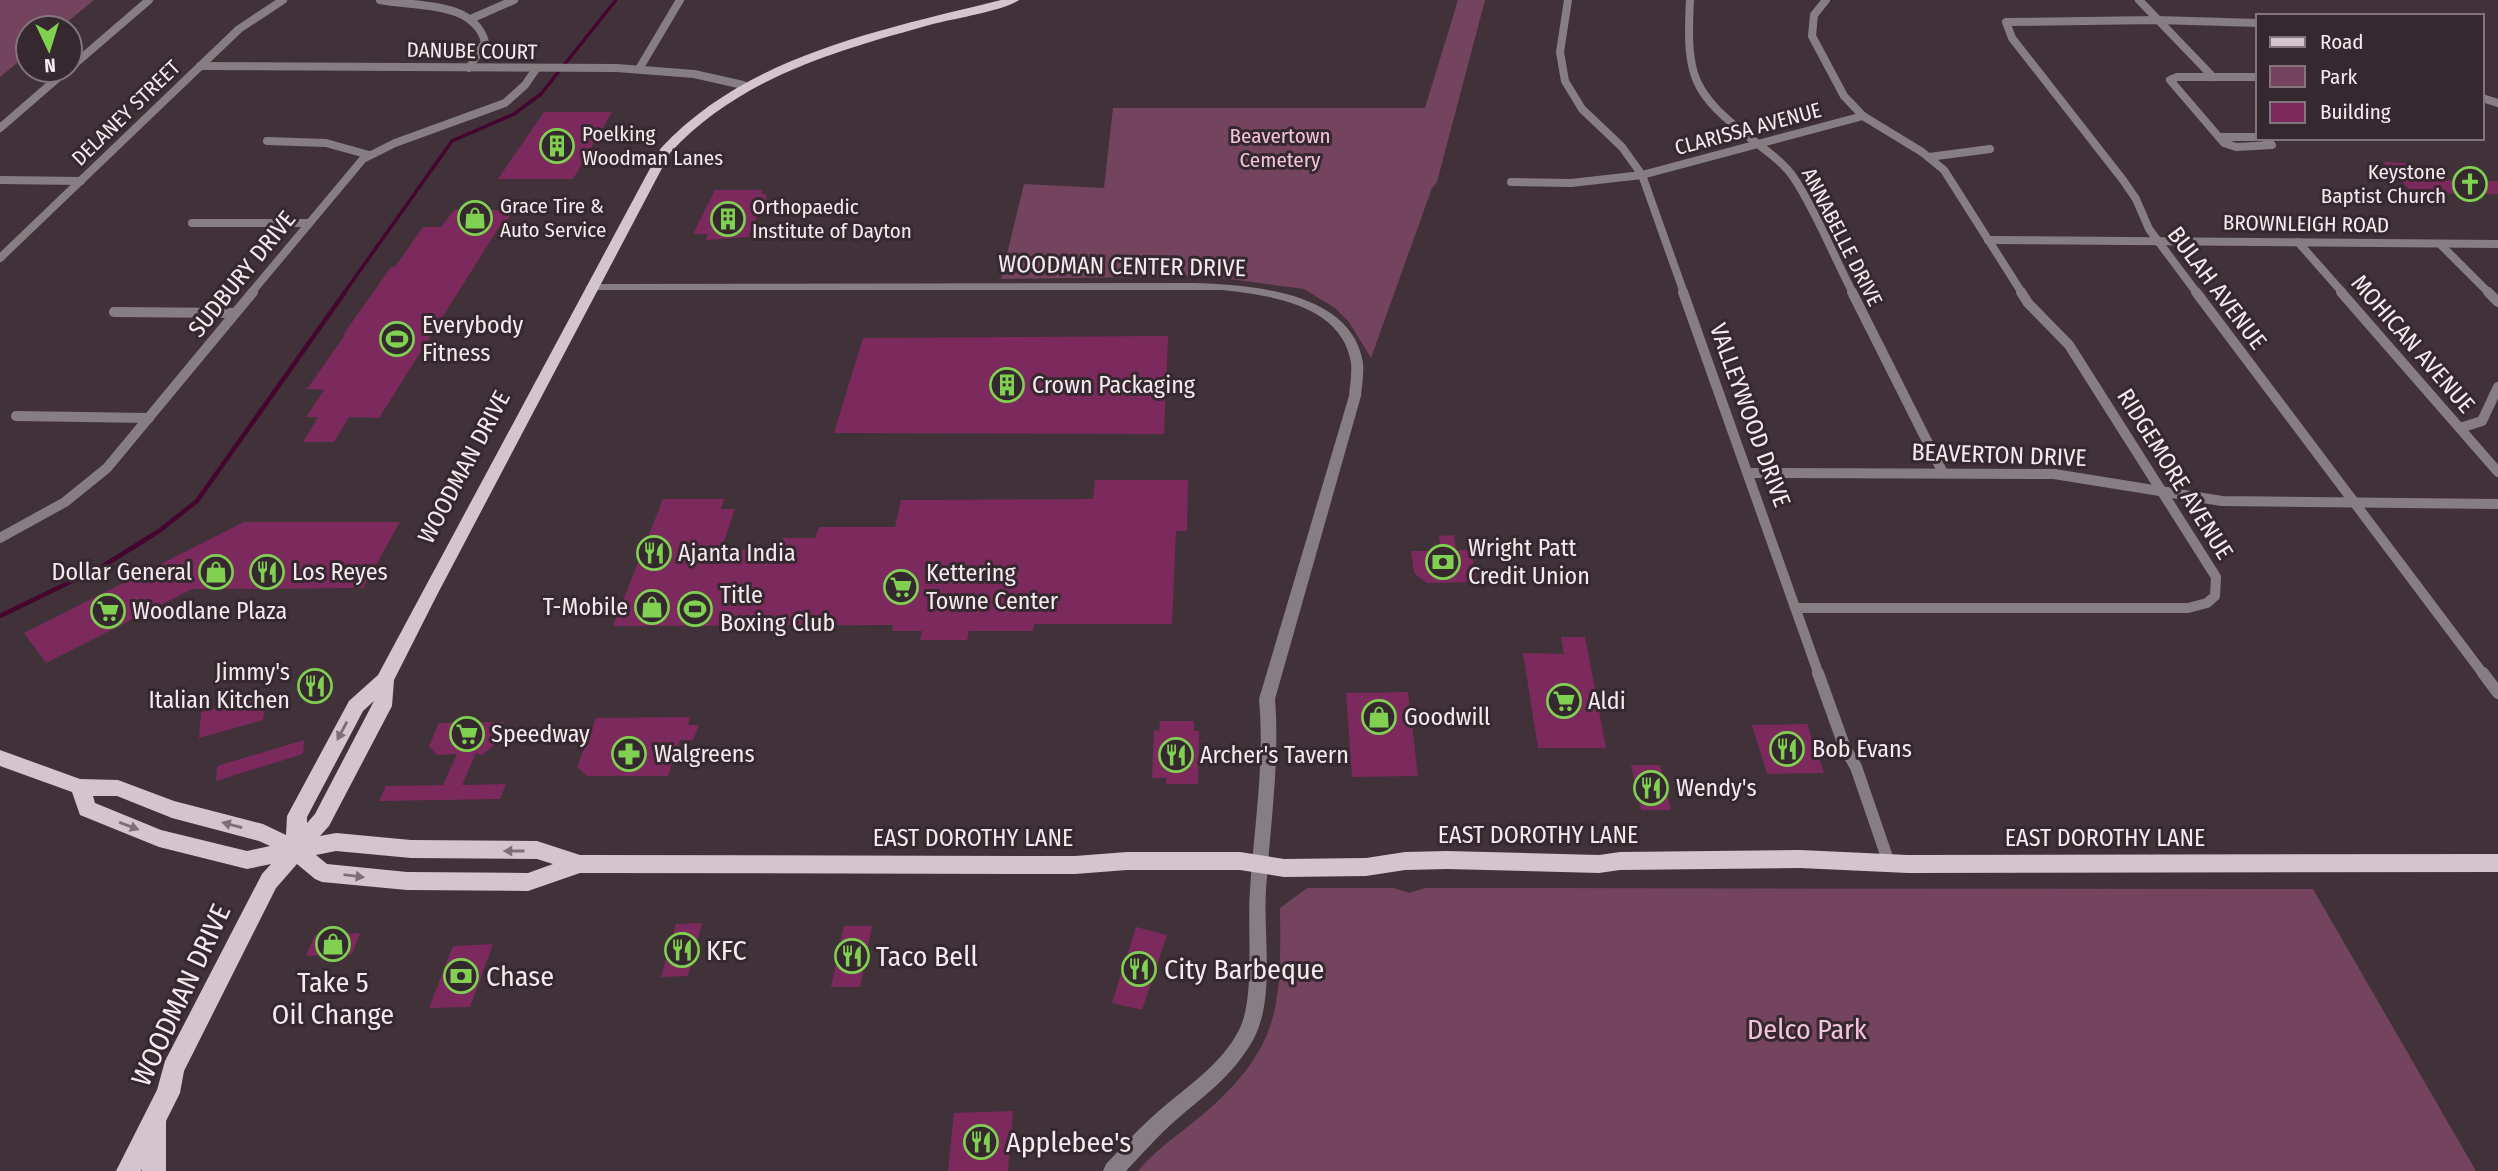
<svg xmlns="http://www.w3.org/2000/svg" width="2498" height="1171" font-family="'Fira Sans Condensed',sans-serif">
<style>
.green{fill:#74435e}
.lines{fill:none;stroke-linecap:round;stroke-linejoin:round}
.stream-far1{stroke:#44052f;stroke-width:3.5}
.stream{stroke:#44052f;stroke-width:4.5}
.building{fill:#7c2a5d}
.minor-far2{stroke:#867e82;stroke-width:8}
.minor-far1{stroke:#867e82;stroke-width:10}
.minor{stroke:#867e82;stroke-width:12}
.tertiary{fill:#867e82;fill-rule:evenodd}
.primary{fill:#d4c4cc;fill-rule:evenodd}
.oneway{fill:#7d6e76}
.labels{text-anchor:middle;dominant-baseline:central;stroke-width:6;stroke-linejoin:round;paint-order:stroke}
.far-street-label{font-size:21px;fill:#f5eaef;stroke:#36282f}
.far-poi-label{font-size:21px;fill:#f5eaef;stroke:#36282f;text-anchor:start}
.far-park-label{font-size:21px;fill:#f3c3dc;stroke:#36282f}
.street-label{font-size:24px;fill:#f5eaef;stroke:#36282f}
.poi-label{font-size:24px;fill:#f5eaef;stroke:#36282f;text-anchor:start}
.near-poi-label{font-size:28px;fill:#f5eaef;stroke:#36282f;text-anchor:start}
.near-street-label{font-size:28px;fill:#f5eaef;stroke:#36282f}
.near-park-label{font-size:28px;fill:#f3c3dc;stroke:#36282f}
</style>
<rect width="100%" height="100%" fill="#41323a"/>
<g class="green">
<polygon points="0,0 94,0 60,28 28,28 28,54 0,77"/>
<polygon points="1458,0 1485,0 1437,182 1432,188 1371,358 1349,322 1335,308 1304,289 1208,276 1001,279 1024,184 1104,188 1113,108 1425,108"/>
<path d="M1307,888h87l15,5 16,-5 888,1 163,282h-1338c20,-24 46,-40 69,-60 75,-66 74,-109 73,-203z"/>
</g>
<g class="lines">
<polyline class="stream-far1" points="344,293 452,141 514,114 541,94 616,0"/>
<polyline class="stream" points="0,616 103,566 159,531 197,501 345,292"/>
</g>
<g class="building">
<polygon points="544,112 612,112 573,179 498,179"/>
<polygon points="2383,162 2408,163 2426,180 2498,181 2498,194 2413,193"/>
<polygon points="715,190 763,190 761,194 766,194 766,203 758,213 748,237 706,240 708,234 693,234"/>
<polygon points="454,210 514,210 503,227 499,227 379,418 349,417 334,442 303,442 318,417 306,417 324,390 307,389 345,335 343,335 391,267 395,267 423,227 441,227"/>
<polygon points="1168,336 1164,434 834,433 863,338"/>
<polygon points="1095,480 1188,480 1187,531 1176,531 1172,624 1034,624 1033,631 969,631 967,640 920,640 922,631 892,631 893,625 613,626 663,499 724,499 721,509 735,509 721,550 780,550 783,538 815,538 819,527 895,527 901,500 1093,499"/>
<polygon points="244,522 400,522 363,588 192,589 46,663 24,633"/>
<polygon points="1454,535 1456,550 1471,550 1477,582 1427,583 1414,573 1411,551 1441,551 1439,536"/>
<polygon points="1561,637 1585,637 1606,748 1538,748 1523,653 1564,654"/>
<polygon points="1408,692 1418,776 1352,777 1346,693"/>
<polygon points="250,699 265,705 263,720 199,738 201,712"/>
<polygon points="690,717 688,725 699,725 693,740 680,740 668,776 587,776 577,767 596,718"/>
<polygon points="1160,721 1194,721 1194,731 1199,731 1198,784 1166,784 1166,778 1152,778 1154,730 1159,731"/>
<polygon points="504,722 495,744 482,755 476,753 462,785 506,784 500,799 379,801 386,786 443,785 457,754 437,755 429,746 439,723"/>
<polygon points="1807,724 1824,773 1767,774 1752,725"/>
<polygon points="304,740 303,754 216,781 217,766"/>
<polygon points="1631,765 1660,765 1671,810 1641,810"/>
<polygon points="702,923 688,976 661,977 676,924"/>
<polygon points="844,926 872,926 860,987 831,987"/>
<polygon points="1136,927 1167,935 1142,1010 1112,1003"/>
<polygon points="360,933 352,954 306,956 315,935"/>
<polygon points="493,944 470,1007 429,1008 453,946"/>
<polygon points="1013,1111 1008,1171 948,1171 954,1113"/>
</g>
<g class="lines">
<g class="minor-far2">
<path d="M380,0c34,7 94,0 105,42l-16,26"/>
<polyline points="1568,0 1560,52 1565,81 1582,109 1622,147 1642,175 1684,293"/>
<path d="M1690,0c-4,78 2,93 64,141 14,11 30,22 40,37 22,33 40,79 59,115"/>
<polyline points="1826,0 1814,15 1812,36 1844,96 1863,116 1922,152 1944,170 2022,293"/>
<polyline points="2139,0 2213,77"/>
<polyline points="473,18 514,0"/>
<polyline points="200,66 617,68 694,74 743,85"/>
<polyline points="70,68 149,0"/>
<polyline points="639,69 680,0"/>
<polyline points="2258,77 2177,77 2170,80 2224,143 2236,147 2272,145 2265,138"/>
<polyline points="2482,98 2498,103"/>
<polyline points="0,128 67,70"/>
<polyline points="2219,137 2258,137"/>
<polyline points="267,141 326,143 369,155"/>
<polyline points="1929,157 1990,149"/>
<polyline points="0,180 81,181"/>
<polyline points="1511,182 1571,183 1642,175 1863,116"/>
<polyline points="192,223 308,223"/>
<polyline points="1988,240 2498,244"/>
<polyline points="2298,242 2343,293"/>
<polyline points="2440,244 2489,293"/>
<polyline points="0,258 239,29 283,0"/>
<polyline points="251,293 363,159 395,143 505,103 525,85 536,69"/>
<polyline points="2197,293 2149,229 2136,199 2123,180 2012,38 2006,22 2157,20 2258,23"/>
</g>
<g class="minor-far1">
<polyline points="1683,292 1819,675"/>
<polyline points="1852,292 1943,473"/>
<polyline points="2196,292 2484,675"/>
<polyline points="2341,292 2498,472"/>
<polyline points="2488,292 2498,302"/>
<polyline points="114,312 235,313"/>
<polyline points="16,416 149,418"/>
<polyline points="2460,428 2482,421 2498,387"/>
<polyline points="1748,473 2054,474 2222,501 2498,504"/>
<polyline points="0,538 65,502 107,468 253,292"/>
<polyline points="1797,608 2188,608 2207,603 2215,596 2216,577 2069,345 2028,303 2021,292"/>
</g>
<g class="minor">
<polyline points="1818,673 1845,748 1856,767 1889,863"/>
<polyline points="2483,673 2498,693"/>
</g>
<path class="tertiary" d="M1194,283c56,2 158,8 169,80 1,10 -1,23 -2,33l-86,303c5,63 -5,128 -9,191 -3,47 10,110 -14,152 -25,42 -56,58 -89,90 -13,13 -25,26 -37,39h-23l3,-7c15,-15 29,-32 45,-46 31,-29 70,-51 89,-90 15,-32 7,-100 10,-138 4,-63 15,-127 9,-191l90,-303c1,-10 3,-23 2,-33 -9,-59 -82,-68 -130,-73h-630l-6,-3 6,-3z"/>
<path class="primary" d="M1001,0h18c-14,10 -62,18 -82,23 -98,27 -196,53 -267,130l-233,442 -43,85 -2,26 -63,120 -9,10 16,-3 75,7 126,1 43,14 495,1 52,-4h113l44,7 82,-1 39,-6 42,-1 152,4 21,-3 180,-2 108,5 590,-1v18l-590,1 -108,-5 -180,2 -21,3 -152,-4 -42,1 -39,6 -82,1 -44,-7h-113l-52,4 -495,-1 -52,18 -121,-1 -85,-8 -7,-3 -18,-15 -21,24 -92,183 -4,22 -14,28v50h-24v-2l-1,2h-25l41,-81 8,-29 97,-187 9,-10 -24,5 -88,-22 -79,-32 -8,-23 -72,-26v-16l80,29 38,1 56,21 89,23 23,11 1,-19 62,-115 29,-26 283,-527c87,-93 220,-118 340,-148zM374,701l-59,113 -8,9v-6l56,-106zM93,796h24l55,22 87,23 11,5 -23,5 -86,-21 -66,-27zM336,851l75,7 126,1 16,5 -25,9 -121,-1 -80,-8 -11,-9z"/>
</g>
<defs><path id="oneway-solid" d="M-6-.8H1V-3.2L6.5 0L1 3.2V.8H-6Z" transform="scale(1.75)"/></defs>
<g class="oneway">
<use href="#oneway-solid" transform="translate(342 731) rotate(118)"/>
<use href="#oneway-solid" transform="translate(232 825) rotate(-165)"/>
<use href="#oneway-solid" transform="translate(129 826) rotate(21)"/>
<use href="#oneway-solid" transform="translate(514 851) rotate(180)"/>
<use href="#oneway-solid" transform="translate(354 876) rotate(7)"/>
</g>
<defs>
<g id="building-ring" transform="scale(1.75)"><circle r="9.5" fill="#36282f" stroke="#80d051" stroke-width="1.5"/><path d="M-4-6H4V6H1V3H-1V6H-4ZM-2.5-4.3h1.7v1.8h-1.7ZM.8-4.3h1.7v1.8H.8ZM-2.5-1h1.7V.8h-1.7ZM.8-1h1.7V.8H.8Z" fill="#80d051"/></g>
<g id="church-ring" transform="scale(1.75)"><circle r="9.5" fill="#36282f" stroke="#80d051" stroke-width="1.5"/><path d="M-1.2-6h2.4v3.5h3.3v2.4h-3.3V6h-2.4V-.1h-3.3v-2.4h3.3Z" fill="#80d051"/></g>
<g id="shop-ring" transform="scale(1.75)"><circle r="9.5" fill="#36282f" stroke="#80d051" stroke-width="1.5"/><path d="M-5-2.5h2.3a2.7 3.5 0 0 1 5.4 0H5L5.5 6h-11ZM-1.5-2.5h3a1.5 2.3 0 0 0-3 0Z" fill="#80d051"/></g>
<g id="stadium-ring" transform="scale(1.75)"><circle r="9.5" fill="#36282f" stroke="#80d051" stroke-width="1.5"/><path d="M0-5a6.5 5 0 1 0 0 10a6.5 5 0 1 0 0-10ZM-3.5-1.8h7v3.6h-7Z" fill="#80d051"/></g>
<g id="restaurant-ring" transform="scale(1.75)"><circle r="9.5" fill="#36282f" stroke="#80d051" stroke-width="1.5"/><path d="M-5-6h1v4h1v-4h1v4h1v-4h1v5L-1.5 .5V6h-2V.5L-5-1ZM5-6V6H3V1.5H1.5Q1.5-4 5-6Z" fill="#80d051"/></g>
<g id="bank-ring" transform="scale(1.75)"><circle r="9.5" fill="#36282f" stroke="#80d051" stroke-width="1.5"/><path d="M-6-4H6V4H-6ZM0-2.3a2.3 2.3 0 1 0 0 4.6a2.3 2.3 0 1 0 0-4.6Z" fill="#80d051"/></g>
<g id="supermarket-ring" transform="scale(1.75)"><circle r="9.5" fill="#36282f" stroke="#80d051" stroke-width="1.5"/><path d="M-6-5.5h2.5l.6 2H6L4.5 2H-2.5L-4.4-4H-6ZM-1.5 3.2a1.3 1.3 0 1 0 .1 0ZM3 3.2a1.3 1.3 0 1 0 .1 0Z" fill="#80d051"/></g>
<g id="pharmacy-ring" transform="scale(1.75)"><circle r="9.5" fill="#36282f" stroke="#80d051" stroke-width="1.5"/><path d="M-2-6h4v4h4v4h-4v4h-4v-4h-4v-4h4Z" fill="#80d051"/></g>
</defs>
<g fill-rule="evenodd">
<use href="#building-ring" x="557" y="146"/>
<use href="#church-ring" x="2470" y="184"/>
<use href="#shop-ring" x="475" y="218"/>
<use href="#building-ring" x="728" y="219"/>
<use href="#stadium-ring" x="397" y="339"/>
<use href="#building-ring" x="1007" y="385"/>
<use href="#restaurant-ring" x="654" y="553"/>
<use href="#bank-ring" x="1443" y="562"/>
<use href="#shop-ring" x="216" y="572"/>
<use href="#restaurant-ring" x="267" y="572"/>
<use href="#supermarket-ring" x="901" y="587"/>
<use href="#shop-ring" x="652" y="607"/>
<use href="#stadium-ring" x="695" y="609"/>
<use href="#supermarket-ring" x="108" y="611"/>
<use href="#restaurant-ring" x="315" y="686"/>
<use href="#supermarket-ring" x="1564" y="701"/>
<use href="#shop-ring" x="1379" y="717"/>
<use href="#supermarket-ring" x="467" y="734"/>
<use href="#restaurant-ring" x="1787" y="749"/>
<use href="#pharmacy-ring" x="629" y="754"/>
<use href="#restaurant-ring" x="1176" y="755"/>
<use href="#restaurant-ring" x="1651" y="788"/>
<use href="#shop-ring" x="333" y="944"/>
<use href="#restaurant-ring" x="682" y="950"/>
<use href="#restaurant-ring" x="852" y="956"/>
<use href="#restaurant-ring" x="1139" y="969"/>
<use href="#bank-ring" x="461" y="976"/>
<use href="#restaurant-ring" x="981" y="1142"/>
</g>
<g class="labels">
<g class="far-street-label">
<text transform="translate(472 51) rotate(1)">DANUBE COURT</text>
<text transform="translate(126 113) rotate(-44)">DELANEY STREET</text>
<text transform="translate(1748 129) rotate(-15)">CLARISSA AVENUE</text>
<text transform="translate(2306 224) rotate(1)">BROWNLEIGH ROAD</text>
<text transform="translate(1842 237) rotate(63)">ANNABELLE DRIVE</text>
</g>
<g class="far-poi-label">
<text x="582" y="134">Poelking<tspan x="582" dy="24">Woodman Lanes</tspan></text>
<text x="2446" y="172" text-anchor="end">Keystone<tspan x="2446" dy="24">Baptist Church</tspan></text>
<text x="500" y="206">Grace Tire &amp;<tspan x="500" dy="24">Auto Service</tspan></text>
<text x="752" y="207">Orthopaedic<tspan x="752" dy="24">Institute of Dayton</tspan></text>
</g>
<g class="far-park-label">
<text x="1280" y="136">Beavertown<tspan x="1280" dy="24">Cemetery</tspan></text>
</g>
<g class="street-label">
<text transform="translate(1122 266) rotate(1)">WOODMAN CENTER DRIVE</text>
<text transform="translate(242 274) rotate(-51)">SUDBURY DRIVE</text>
<text transform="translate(2217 288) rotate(53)">BULAH AVENUE</text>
<text transform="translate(2413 344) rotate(49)">MOHICAN AVENUE</text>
<text transform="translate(1750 415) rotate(70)">VALLEYWOOD DRIVE</text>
<text transform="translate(1999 455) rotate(2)">BEAVERTON DRIVE</text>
<text transform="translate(464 467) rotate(-62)">WOODMAN DRIVE</text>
<text transform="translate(2175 474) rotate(58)">RIDGEMORE AVENUE</text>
<text x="1538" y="835">EAST DOROTHY LANE</text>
<text x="973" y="838">EAST DOROTHY LANE</text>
<text x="2105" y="838">EAST DOROTHY LANE</text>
</g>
<g class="poi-label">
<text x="422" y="325">Everybody<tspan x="422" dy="28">Fitness</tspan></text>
<text x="1032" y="385">Crown Packaging</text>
<text x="1468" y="548">Wright Patt<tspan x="1468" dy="28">Credit Union</tspan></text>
<text x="678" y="553">Ajanta India</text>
<text x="192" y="572" text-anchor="end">Dollar General</text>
<text x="292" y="572">Los Reyes</text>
<text x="926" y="573">Kettering<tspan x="926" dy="28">Towne Center</tspan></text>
<text x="720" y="595">Title<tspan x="720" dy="28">Boxing Club</tspan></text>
<text x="628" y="607" text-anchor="end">T-Mobile</text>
<text x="132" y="611">Woodlane Plaza</text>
<text x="290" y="672" text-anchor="end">Jimmy's<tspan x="290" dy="28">Italian Kitchen</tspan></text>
<text x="1588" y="701">Aldi</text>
<text x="1404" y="717">Goodwill</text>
<text x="491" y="734">Speedway</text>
<text x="1812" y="749">Bob Evans</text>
<text x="654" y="754">Walgreens</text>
<text x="1200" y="755">Archer's Tavern</text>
<text x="1676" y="788">Wendy's</text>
</g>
<g class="near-poi-label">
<text x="706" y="950">KFC</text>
<text x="876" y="956">Taco Bell</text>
<text x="1164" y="969">City Barbeque</text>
<text x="486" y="976">Chase</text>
<text x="333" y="982" text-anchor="middle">Take 5<tspan x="333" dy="32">Oil Change</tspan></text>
<text x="1006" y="1142">Applebee's</text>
</g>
<g class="near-street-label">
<text transform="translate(181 995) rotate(-65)">WOODMAN DRIVE</text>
</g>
<g class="near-park-label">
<text x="1807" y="1029">Delco Park</text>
</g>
</g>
<rect x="2256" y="14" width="228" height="126" fill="#36282f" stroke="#82767c" stroke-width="2"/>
<rect x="2270" y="37" width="35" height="10" fill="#d4c4cc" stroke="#82767c" stroke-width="2"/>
<text x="2320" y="49" font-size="21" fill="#f5eaef">Road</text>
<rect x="2270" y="66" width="35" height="21" fill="#74435e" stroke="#82767c" stroke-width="2"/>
<text x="2320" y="84" font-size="21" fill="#f5eaef">Park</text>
<rect x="2270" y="102" width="35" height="21" fill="#7c2a5d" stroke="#82767c" stroke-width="2"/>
<text x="2320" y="119" font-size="21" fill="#f5eaef">Building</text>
<g transform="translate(49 49) rotate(176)"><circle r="33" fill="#36282f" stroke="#82767c" stroke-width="2"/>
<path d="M0-5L12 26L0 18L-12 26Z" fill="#80d051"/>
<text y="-10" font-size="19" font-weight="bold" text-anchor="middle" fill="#f5eaef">N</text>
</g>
</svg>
